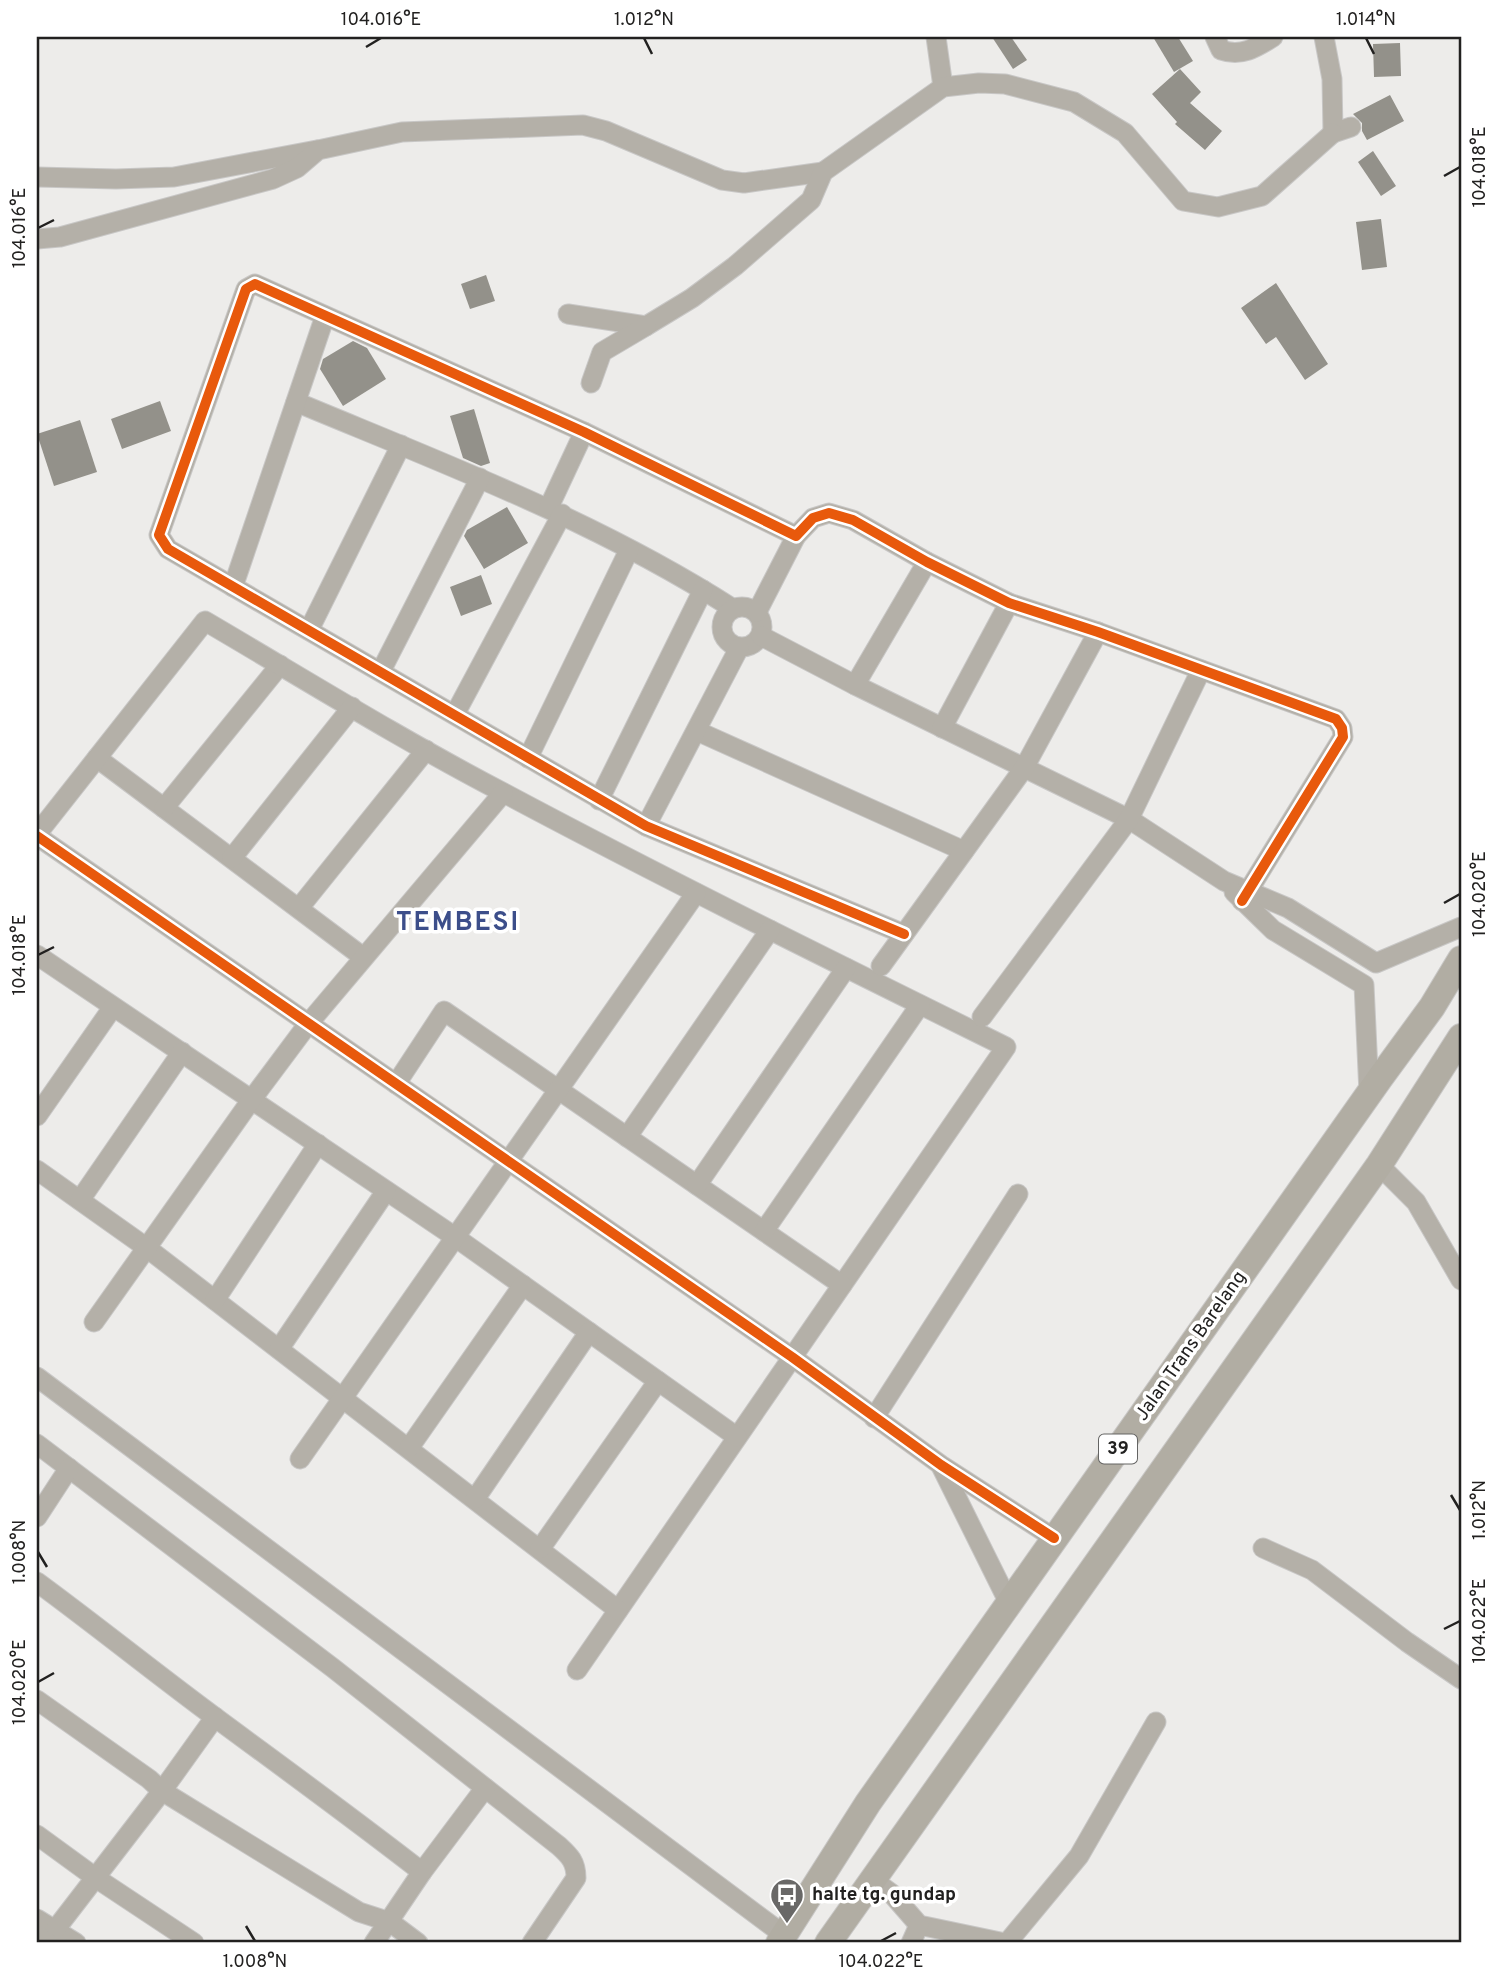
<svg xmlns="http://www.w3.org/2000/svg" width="1498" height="1980" font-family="Overpass,sans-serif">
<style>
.building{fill:#93918a}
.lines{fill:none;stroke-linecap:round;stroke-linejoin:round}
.minor-casing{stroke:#c8c7c6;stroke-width:21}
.highway-casing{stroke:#c8c7c6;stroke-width:28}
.minor{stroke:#b4b0a8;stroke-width:19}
.highway{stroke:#b1ada3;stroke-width:26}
.cycleway-casing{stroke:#fff;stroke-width:15}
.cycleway{stroke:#e8590c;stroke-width:10}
.ticks{fill:none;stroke:#222120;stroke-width:2.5}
.labels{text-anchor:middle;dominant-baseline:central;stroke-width:7;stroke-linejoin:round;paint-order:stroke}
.shield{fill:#fff;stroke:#646463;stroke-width:2}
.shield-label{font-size:18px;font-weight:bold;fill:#222120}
.street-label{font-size:19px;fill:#222120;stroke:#fff}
.poi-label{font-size:19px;font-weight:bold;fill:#222120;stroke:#fff;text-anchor:start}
.district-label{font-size:26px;font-weight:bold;letter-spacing:2px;fill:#3c4e8a;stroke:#fff}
.neatline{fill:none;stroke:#222120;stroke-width:2.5}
.ticks-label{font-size:18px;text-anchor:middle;fill:#222120}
</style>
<rect width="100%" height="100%" fill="#edecea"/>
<g class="building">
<polygon points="992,37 1011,37 1027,60 1013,69"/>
<polygon points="1153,37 1178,37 1193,61 1174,72"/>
<polygon points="1400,43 1401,76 1374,77 1373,44"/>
<polygon points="1180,69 1201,92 1190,103 1222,131 1205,150 1175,124 1177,122 1152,94"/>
<polygon points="1390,95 1404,121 1367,140 1362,131 1362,123 1353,114"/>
<polygon points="1373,151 1396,186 1381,196 1358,162"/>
<polygon points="1381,219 1387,267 1362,270 1356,222"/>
<polygon points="486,275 495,301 470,309 461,284"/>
<polygon points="1276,283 1328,364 1305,380 1276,337 1266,344 1241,308"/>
<polygon points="353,341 367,348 386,379 343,406 320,369 323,359"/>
<polygon points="160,401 171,431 122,449 111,419"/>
<polygon points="474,409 490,463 481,466 463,458 450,416"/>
<polygon points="80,420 97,472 54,486 37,434"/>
<polygon points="507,507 528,543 484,569 464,536 467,530"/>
<polygon points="481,575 492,604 461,616 450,587"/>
</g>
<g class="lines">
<g class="minor-casing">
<g id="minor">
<polyline points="936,37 943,87"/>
<path d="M1215,37l6,13c20,7 35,-2 52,-13"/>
<polyline points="1324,37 1332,79 1333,133 1351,127"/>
<polyline points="37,177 116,179 174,177 317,150"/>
<polyline points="37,239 60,237 273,179 297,168 318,150 402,132 583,125 606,131 722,180 744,183 823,172"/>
<polyline points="568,314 646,326 692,298 735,266 811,200 823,172 943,87 979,83 1005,84 1074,102 1125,133 1183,201 1218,207 1262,196 1333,133"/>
<polyline points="591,383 602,352 646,326"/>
<path d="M296,402c149,62 300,119 436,206"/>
<polyline points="549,507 584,432"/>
<polyline points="233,587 325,316"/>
<circle cx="742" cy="627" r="20"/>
<polyline points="757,612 796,536"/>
<polyline points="309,630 401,445"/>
<polyline points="761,636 855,685 1129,819 1224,881 1288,908 1376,963 1461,927"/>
<polyline points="381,671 480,478"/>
<polyline points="855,685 927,562"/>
<polyline points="455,714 562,514"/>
<polyline points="942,728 1009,603"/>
<polyline points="697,731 964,851"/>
<polyline points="97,758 363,957"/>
<polyline points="528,758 629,550"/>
<polyline points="599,800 703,590"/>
<polyline points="164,808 280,665"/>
<polyline points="646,826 739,648"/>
<path d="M37,834l168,-213c99,58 197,119 299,172 165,88 334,171 502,254l-429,623"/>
<polyline points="37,836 792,1357 941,1465 1054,1538"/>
<polyline points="232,858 352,707"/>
<polyline points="1234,892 1273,930 1364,985 1369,1093"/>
<polyline points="299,908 426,750"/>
<polyline points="904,934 646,826 168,549 159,535 246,289 255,284 584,432 796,536 813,518 829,513 853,520 927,562 1009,603 1098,632 1336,719 1342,728 1343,737 1242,901"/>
<polyline points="37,955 455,1237 737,1437"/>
<polyline points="881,966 1024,768 1098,632"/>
<polyline points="982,1017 1129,819 1201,670"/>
<polyline points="396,1084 444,1011 842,1285"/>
<polyline points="37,1116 113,1007"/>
<polyline points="627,1137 770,930"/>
<polyline points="1379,1165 1416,1202 1461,1280"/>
<polyline points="37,1170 147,1248 618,1610"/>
<polyline points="697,1185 846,968"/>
<polyline points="80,1200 182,1052"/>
<polyline points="764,1231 920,1005"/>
<polyline points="215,1300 318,1144"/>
<polyline points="94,1322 252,1099 308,1024 503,793"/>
<polyline points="279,1349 386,1191"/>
<polyline points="37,1377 784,1935"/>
<polyline points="874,1418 1018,1194"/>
<path d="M37,1444l296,224 226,178c11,10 17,16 17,32l-44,65"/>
<polyline points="409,1448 523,1285"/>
<polyline points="300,1459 696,893"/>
<polyline points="941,1466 1009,1603"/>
<polyline points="475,1499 589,1332"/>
<polyline points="37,1517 69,1468"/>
<polyline points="1263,1548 1312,1570 1407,1642 1461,1679"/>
<polyline points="540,1549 658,1381"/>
<path d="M37,1582c60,44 118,91 179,136 69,51 138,101 206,154"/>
<polyline points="37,1700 149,1779 162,1791 359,1912 390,1922 418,1943"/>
<polyline points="37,1835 96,1878 194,1943"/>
<polyline points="873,1880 892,1894 919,1925 1005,1943"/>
<polyline points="37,1919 76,1943"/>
<polyline points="55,1930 162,1791 215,1717"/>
<polyline points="37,1935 48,1943"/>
<polyline points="374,1943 422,1872 485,1788"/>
<polyline points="911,1943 919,1925"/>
<polyline points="1007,1943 1079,1856 1156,1722"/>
</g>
</g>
<g class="highway-casing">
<g id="highway">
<polyline points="779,1943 868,1803 1380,1078 1432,1007 1461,959"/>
<polyline points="828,1943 1379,1165 1461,1037"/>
</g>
</g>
<use href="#minor" class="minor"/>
<use href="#highway" class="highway"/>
<g class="cycleway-casing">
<g id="cycleway">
<polyline points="37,836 792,1357 941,1465 1054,1538"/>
<polyline points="904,934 646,826 168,549 159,535 246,289 255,284 584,432 796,536 813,518 829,513 853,520 927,562 1009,603 1098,632 1336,719 1342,728 1343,737 1242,901"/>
</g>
</g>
<use href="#cycleway" class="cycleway"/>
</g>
<path class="ticks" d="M644,38l8,16M1366,38l8,16M366,47l15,-9M1444,176l16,-9M38,228l16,-8M1444,903l16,-9M38,955l16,-8M1451,1495l9,15M38,1552l9,15M1444,1629l16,-8M38,1682l16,-9M246,1926l9,15M881,1941l15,-8"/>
<defs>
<g id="bus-pin" transform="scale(1.75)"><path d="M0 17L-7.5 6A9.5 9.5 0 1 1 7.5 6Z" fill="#696867" stroke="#fff"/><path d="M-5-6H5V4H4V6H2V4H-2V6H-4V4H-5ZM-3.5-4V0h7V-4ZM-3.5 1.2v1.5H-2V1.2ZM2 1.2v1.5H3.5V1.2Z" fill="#fff"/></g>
</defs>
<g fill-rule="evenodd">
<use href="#bus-pin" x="787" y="1895"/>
</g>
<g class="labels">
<rect class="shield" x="1099" y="1434.5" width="38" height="29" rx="5"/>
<g class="shield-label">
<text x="1118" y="1449">39</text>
</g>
<g class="street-label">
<text transform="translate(1191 1346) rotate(-55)">Jalan Trans Barelang</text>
</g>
<g class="poi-label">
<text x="812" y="1895">halte tg. gundap</text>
</g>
<g class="district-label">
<text x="458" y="923">TEMBESI</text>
</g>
</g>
<rect width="1498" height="1980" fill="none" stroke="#ffffff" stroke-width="77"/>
<rect x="38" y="38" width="1422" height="1903" class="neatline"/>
<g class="ticks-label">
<text x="381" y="25">104.016°E</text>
<text x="644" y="25">1.012°N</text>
<text x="1366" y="25">1.014°N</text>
<text transform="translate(1479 167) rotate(-90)" y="6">104.018°E</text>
<text transform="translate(19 228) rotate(-90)" y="6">104.016°E</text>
<text transform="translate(1479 894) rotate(-90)" y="6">104.020°E</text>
<text transform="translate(19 955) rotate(-90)" y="6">104.018°E</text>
<text transform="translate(1479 1510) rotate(-90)" y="6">1.012°N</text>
<text transform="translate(19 1552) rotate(-90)" y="6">1.008°N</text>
<text transform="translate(1479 1621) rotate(-90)" y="6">104.022°E</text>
<text transform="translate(19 1682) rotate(-90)" y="6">104.020°E</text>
<text x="255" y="1967">1.008°N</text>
<text x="881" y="1967">104.022°E</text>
</g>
</svg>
